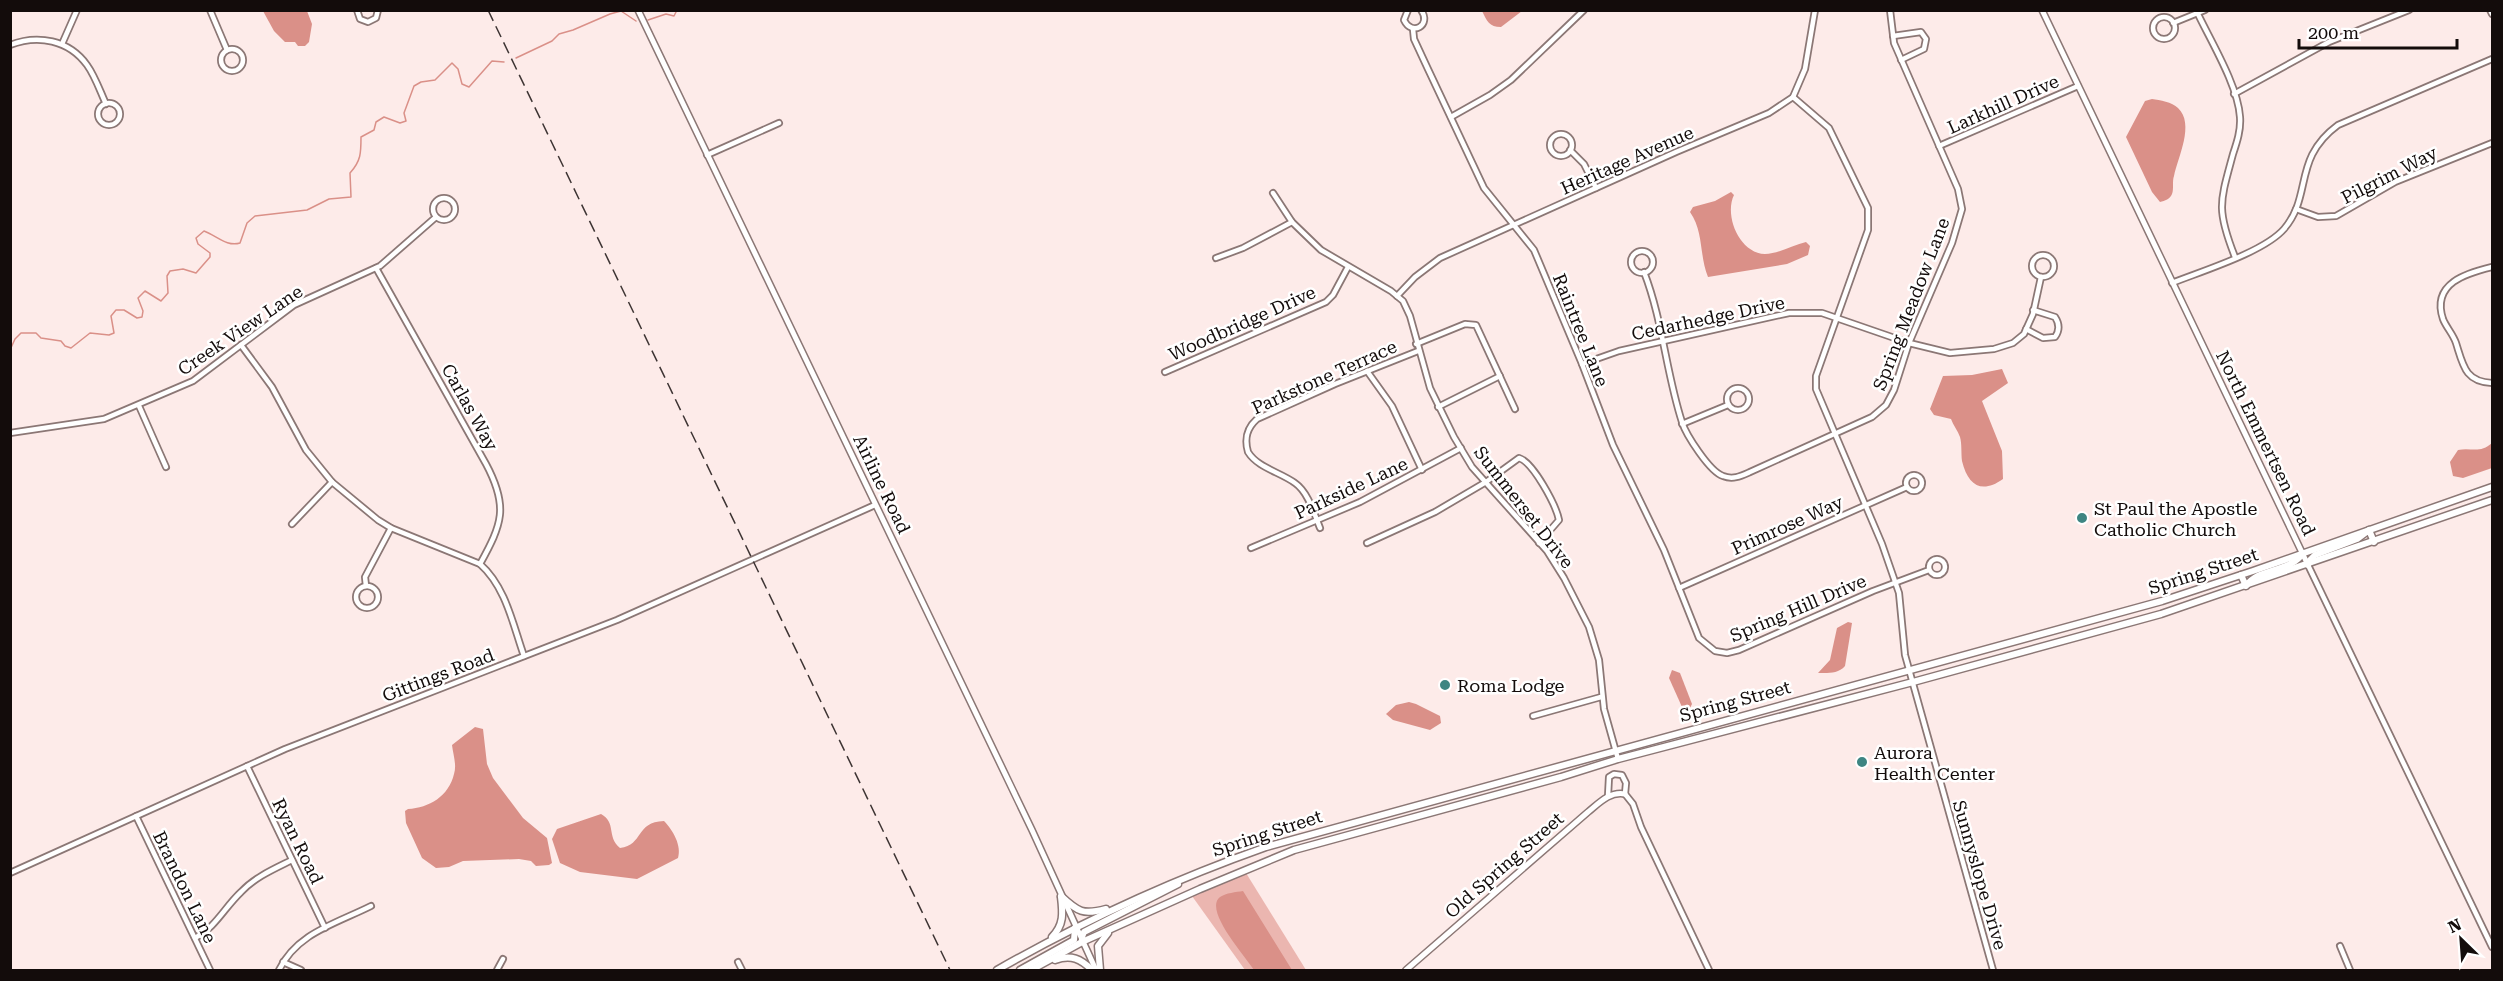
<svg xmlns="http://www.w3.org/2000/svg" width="2503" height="981" font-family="'Roboto Serif',serif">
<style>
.green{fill:#ebb6b0}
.water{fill:#da9088}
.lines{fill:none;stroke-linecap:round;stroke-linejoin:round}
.stream{stroke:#da9088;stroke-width:1.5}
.minor-casing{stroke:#8b7775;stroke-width:8}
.tertiary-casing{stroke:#8b7775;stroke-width:8}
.secondary-casing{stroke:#8b7775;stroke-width:9}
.minor{stroke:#fff;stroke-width:4.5}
.tertiary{stroke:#fff;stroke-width:5}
.secondary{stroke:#fff;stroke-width:6}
.rail{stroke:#3d3433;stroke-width:1.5;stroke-dasharray:12 6;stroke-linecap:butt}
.poi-dot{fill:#3e8582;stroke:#fff;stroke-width:2}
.labels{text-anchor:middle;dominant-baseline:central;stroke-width:5;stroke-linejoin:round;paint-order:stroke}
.street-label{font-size:18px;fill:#130c0b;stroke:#fff}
.poi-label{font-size:18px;fill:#130c0b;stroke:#fff;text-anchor:start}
</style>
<rect width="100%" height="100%" fill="#fdebe9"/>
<polygon class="green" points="1246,873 1306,970 1245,970 1192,896"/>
<g class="water">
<polygon points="263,11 307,11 312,24 309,42 305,46 298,46 295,42 285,42 274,31"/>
<path d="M1482,11h40l-21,16c-12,0 -14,-6 -19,-16z"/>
<path d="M2152,99c8,1 20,3 26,9 17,16 0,49 -4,68 -2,5 0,13 -2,18 -2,5 -7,7 -12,8l-8,-10 -26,-55 19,-36z"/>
<path d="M1731,192l3,3c-10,20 5,58 31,59 13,0 28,-9 41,-12l4,4 -2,9 -21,9 -79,13c-9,-22 -4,-45 -18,-65l3,-5 22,-6z"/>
<path d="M2002,369l6,14 -26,18 20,50 1,28c-21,15 -35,7 -41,-18 -1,-8 0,-17 -2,-24 -2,-6 -7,-12 -9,-18l-17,-4 -4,-6 13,-33 29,-1z"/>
<path d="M2492,443v25l-29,10 -10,-2 -3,-14 8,-12c13,-3 22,4 34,-7z"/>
<path d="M1848,622l4,1 -7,43c-7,8 -17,7 -27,7l12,-13 7,-32z"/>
<polygon points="1672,670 1680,673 1692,704 1690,708 1682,707 1669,678"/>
<polygon points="1409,702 1416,704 1440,716 1441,723 1430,730 1393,720 1386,714 1396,705"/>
<path d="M475,727l8,2 4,35 6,14 30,40 24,20 5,25 -3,2 -13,1 -5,-5 -12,-2 -56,2 -14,6 -13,1 -14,-10 -16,-35 -1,-12 3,-2c21,-1 41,-13 46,-35 3,-9 -1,-20 -2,-29z"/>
<path d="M601,814c16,9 5,22 19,34 24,-3 15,-26 44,-27 9,9 18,25 14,37l-41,21 -57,-7 -20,-9 -8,-24 5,-10z"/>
<path d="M1243,891l49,79h-38c-8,-13 -51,-60 -34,-73 6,-4 16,-5 23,-6z"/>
</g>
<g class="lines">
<g class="stream">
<polyline points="648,20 666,14 674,16 677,10"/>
<polyline points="516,58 552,41 559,34 573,30 610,14 621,11 636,21"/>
<path d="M10,350l5,-11 6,-6h15l5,5 20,3 4,5 6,2 19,-15 19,2 5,-2 -3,-17 5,-6h8l13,8 5,-1 1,-6 -5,-13 7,-7 16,10 7,-8 -1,-17 3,-5 13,-2 13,4 14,-16v-4l-12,-9 -2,-6 8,-7c13,5 23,16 36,12l7,-20 8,-7 52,-6 22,-11 22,-2 -1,-24c11,-12 11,-20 11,-36l13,-7 2,-8 8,-5 16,6 6,-2 -2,-8 10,-27 7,-4 14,-2 17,-17 6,6 4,15 7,3 23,-26 12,1"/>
</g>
<g class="minor-casing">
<g id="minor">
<polyline points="210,10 227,50"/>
<polyline points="357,10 360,19 368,22 376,18 378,10"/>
<path d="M1408,10l-4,10c8,17 28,5 17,-10"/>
<path d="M2196,10c14,30 42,75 44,107 1,13 -3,25 -7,37 -13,48 -17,55 2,103"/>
<polyline points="2490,10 2492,14"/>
<circle cx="2164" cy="28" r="11"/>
<polyline points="2173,23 2205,10"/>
<polyline points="1413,29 1414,39 1427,67 1484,188 1534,250 1582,364 1613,445 1664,550 1699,638 1715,651 1727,653 1739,650 1873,591 1929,570"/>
<polyline points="1893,36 1921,32 1926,39 1924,49 1901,60"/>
<polyline points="62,44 77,10"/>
<path d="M10,45c28,-11 59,-5 77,20 8,11 13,26 19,39"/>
<circle cx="232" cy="60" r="11"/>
<polyline points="2234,94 2329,42 2409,10"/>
<polyline points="1793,97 1829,128 1868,208 1868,230 1816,376 1816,389 1882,544 1899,593 1905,655 1993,970"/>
<circle cx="109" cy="114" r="11"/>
<polyline points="1451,117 1490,95 1511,80 1584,10"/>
<circle cx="1561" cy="145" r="11"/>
<polyline points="1939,146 2078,86"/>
<polyline points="1570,150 1584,164 1596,188"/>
<polyline points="707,155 779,123"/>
<polyline points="1273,193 1292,222 1321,250 1391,291 1403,301 1410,316 1430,388 1454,437 1472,467 1547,551 1564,578 1589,627 1599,660 1604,709 1618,759"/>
<circle cx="444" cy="209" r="11"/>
<polyline points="2296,209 2318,217 2336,216 2395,182 2492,143"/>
<circle cx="1642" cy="262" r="11"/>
<circle cx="2043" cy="266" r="11"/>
<polyline points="1216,258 1243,248 1292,222"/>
<path d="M2492,267c-25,6 -61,16 -49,52 3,8 10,15 13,24 7,22 9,39 36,40"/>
<path d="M376,268l110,196c23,43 16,60 -6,100"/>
<path d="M1644,272c19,49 22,101 38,150 4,13 28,50 41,54 10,4 18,0 27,-4l122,-55 14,-12 8,-15 15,-47 43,-100 10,-34 -4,-20 -64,-146 -4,-33"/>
<path d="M2172,283c30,-12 92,-31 112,-54 29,-34 8,-70 54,-104l154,-66"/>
<polyline points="1397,296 1415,277 1440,258 1676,152 1769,113 1793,97 1805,69 1815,10"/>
<path d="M2026,329l17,9 12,-1c5,-7 4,-14 0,-20l-22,-7"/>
<polyline points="1416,344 1465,324 1476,325 1515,409"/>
<path d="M241,345l31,42 34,63 26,32 46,38 13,8 89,36c26,23 33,61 44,92"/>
<polyline points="1582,364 1619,351 1789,313 1822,313 1909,343 1950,353 1994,349 2013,343 2024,334 2033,314 2041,277"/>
<polyline points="1367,371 1392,406 1422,470"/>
<polyline points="1165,372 1326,302 1333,295 1348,267"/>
<circle cx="1738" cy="399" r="11"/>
<polyline points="139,406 166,467"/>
<polyline points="1438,407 1500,376"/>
<polyline points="1682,424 1728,405"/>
<polyline points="10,433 104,419 193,381 294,305 380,266 436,217"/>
<circle cx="1914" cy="483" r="8"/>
<polyline points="292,524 332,482"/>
<path d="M1320,528c-6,-15 -12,-36 -25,-45 -15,-11 -37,-15 -47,-31 -4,-14 -1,-24 9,-33l78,-35 83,-33"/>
<path d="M1367,543l68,-31 51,-30 33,-24c14,4 37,47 40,62l-20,23"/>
<polyline points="1251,548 1360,502 1461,448"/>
<circle cx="1937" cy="567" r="8"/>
<polyline points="2308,565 2492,947"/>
<circle cx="367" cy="597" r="11"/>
<polyline points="366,586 365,577 391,528"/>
<polyline points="1679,588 1907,487"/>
<polyline points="1533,716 1601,697"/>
<polyline points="247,766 325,928"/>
<polyline points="1608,796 1609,777 1614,774 1622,775 1626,783 1625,794 1633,804 1641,827 1709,970"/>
<polyline points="136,816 210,970"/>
<polyline points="10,873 285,749 617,620 875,505"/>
<path d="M195,938c21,-11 29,-30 46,-46 14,-15 33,-23 51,-32"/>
<polyline points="2340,946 2350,970"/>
<polyline points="283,962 301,970"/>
<polyline points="738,962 742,970"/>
<path d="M279,970c18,-37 56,-46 92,-64"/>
<polyline points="497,970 503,959"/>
</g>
</g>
<g class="tertiary-casing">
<g id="tertiary">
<polyline points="638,10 1032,830 1096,970"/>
<polyline points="2042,10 2308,565"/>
<path d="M1406,970l182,-158c11,-9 22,-21 37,-18"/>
</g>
</g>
<g class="secondary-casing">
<g id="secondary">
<polyline points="2308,565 2310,560 2315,555 2357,539 2369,530 2374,542"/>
<path d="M2241,575l5,11c13,-19 44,-13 57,-33"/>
<path d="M1061,896c17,16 22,19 45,13"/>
<path d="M1052,937c12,-12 11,-24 9,-40"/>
<polyline points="1082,942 1082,937 1084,932 1178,884"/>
<path d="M1055,960c16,-6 26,-1 37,10"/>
<path d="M997,970c86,-49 176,-90 269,-123l896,-246 91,-30 239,-84"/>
<polyline points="1020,970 1074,940 1075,928"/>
<polyline points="1031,970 1082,942 1200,889 1294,850 1561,777 1618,759 1913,682 2161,614 2492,500"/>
<polyline points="1100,970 1098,946 1108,933"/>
</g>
</g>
<use href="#minor" class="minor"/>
<use href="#tertiary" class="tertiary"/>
<use href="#secondary" class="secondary"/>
<polyline class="rail" points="488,10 950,970"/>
</g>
<g class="poi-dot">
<circle cx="2082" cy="518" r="6"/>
<circle cx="1445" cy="685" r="6"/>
<circle cx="1862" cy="762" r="6"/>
</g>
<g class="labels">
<g class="street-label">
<text transform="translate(2003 104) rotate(-24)">Larkhill Drive</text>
<text transform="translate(1627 160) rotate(-24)">Heritage Avenue</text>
<text transform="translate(2389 175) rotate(-27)">Pilgrim Way</text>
<text transform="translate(1911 304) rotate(-69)">Spring Meadow Lane</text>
<text transform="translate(1708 318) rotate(-12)">Cedarhedge Drive</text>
<text transform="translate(1242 323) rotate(-24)">Woodbridge Drive</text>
<text transform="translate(240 330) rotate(-34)">Creek View Lane</text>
<text transform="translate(1581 330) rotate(68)">Raintree Lane</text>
<text transform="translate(1324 377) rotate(-24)">Parkstone Terrace</text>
<text transform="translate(470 407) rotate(61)">Carlas Way</text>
<text transform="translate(2266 443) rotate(64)">North Emmertsen Road</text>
<text transform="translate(882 484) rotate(64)">Airline Road</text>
<text transform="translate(1351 488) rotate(-25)">Parkside Lane</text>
<text transform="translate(1524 507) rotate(52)">Summerset Drive</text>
<text transform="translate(1787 525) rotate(-24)">Primrose Way</text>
<text transform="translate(2203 571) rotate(-18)">Spring Street</text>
<text transform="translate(1798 608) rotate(-23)">Spring Hill Drive</text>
<text transform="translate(438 675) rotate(-21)">Gittings Road</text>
<text transform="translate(1735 701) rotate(-15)">Spring Street</text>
<text transform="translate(1267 833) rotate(-18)">Spring Street</text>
<text transform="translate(298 841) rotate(64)">Ryan Road</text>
<text transform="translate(1504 865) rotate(-41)">Old Spring Street</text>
<text transform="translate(1980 875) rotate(74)">Sunnyslope Drive</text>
<text transform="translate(185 887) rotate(64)">Brandon Lane</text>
</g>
<g class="poi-label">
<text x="2094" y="508">St Paul the Apostle<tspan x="2094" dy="21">Catholic Church</tspan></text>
<text x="1457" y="685">Roma Lodge</text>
<text x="1874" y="752">Aurora<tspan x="1874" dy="21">Health Center</tspan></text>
</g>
</g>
<rect width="2503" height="981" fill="none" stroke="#130c0b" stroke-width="24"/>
<g transform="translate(2461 939) rotate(335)" stroke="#ffffff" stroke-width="4.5" paint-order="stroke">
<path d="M0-4.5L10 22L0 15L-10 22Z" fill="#130c0b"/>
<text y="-9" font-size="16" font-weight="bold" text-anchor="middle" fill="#130c0b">N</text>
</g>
<path d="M2299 39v9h158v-9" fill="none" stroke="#130c0b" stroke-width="3"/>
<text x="2308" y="39" font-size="18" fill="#130c0b" stroke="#ffffff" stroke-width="4.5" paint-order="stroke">200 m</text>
</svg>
